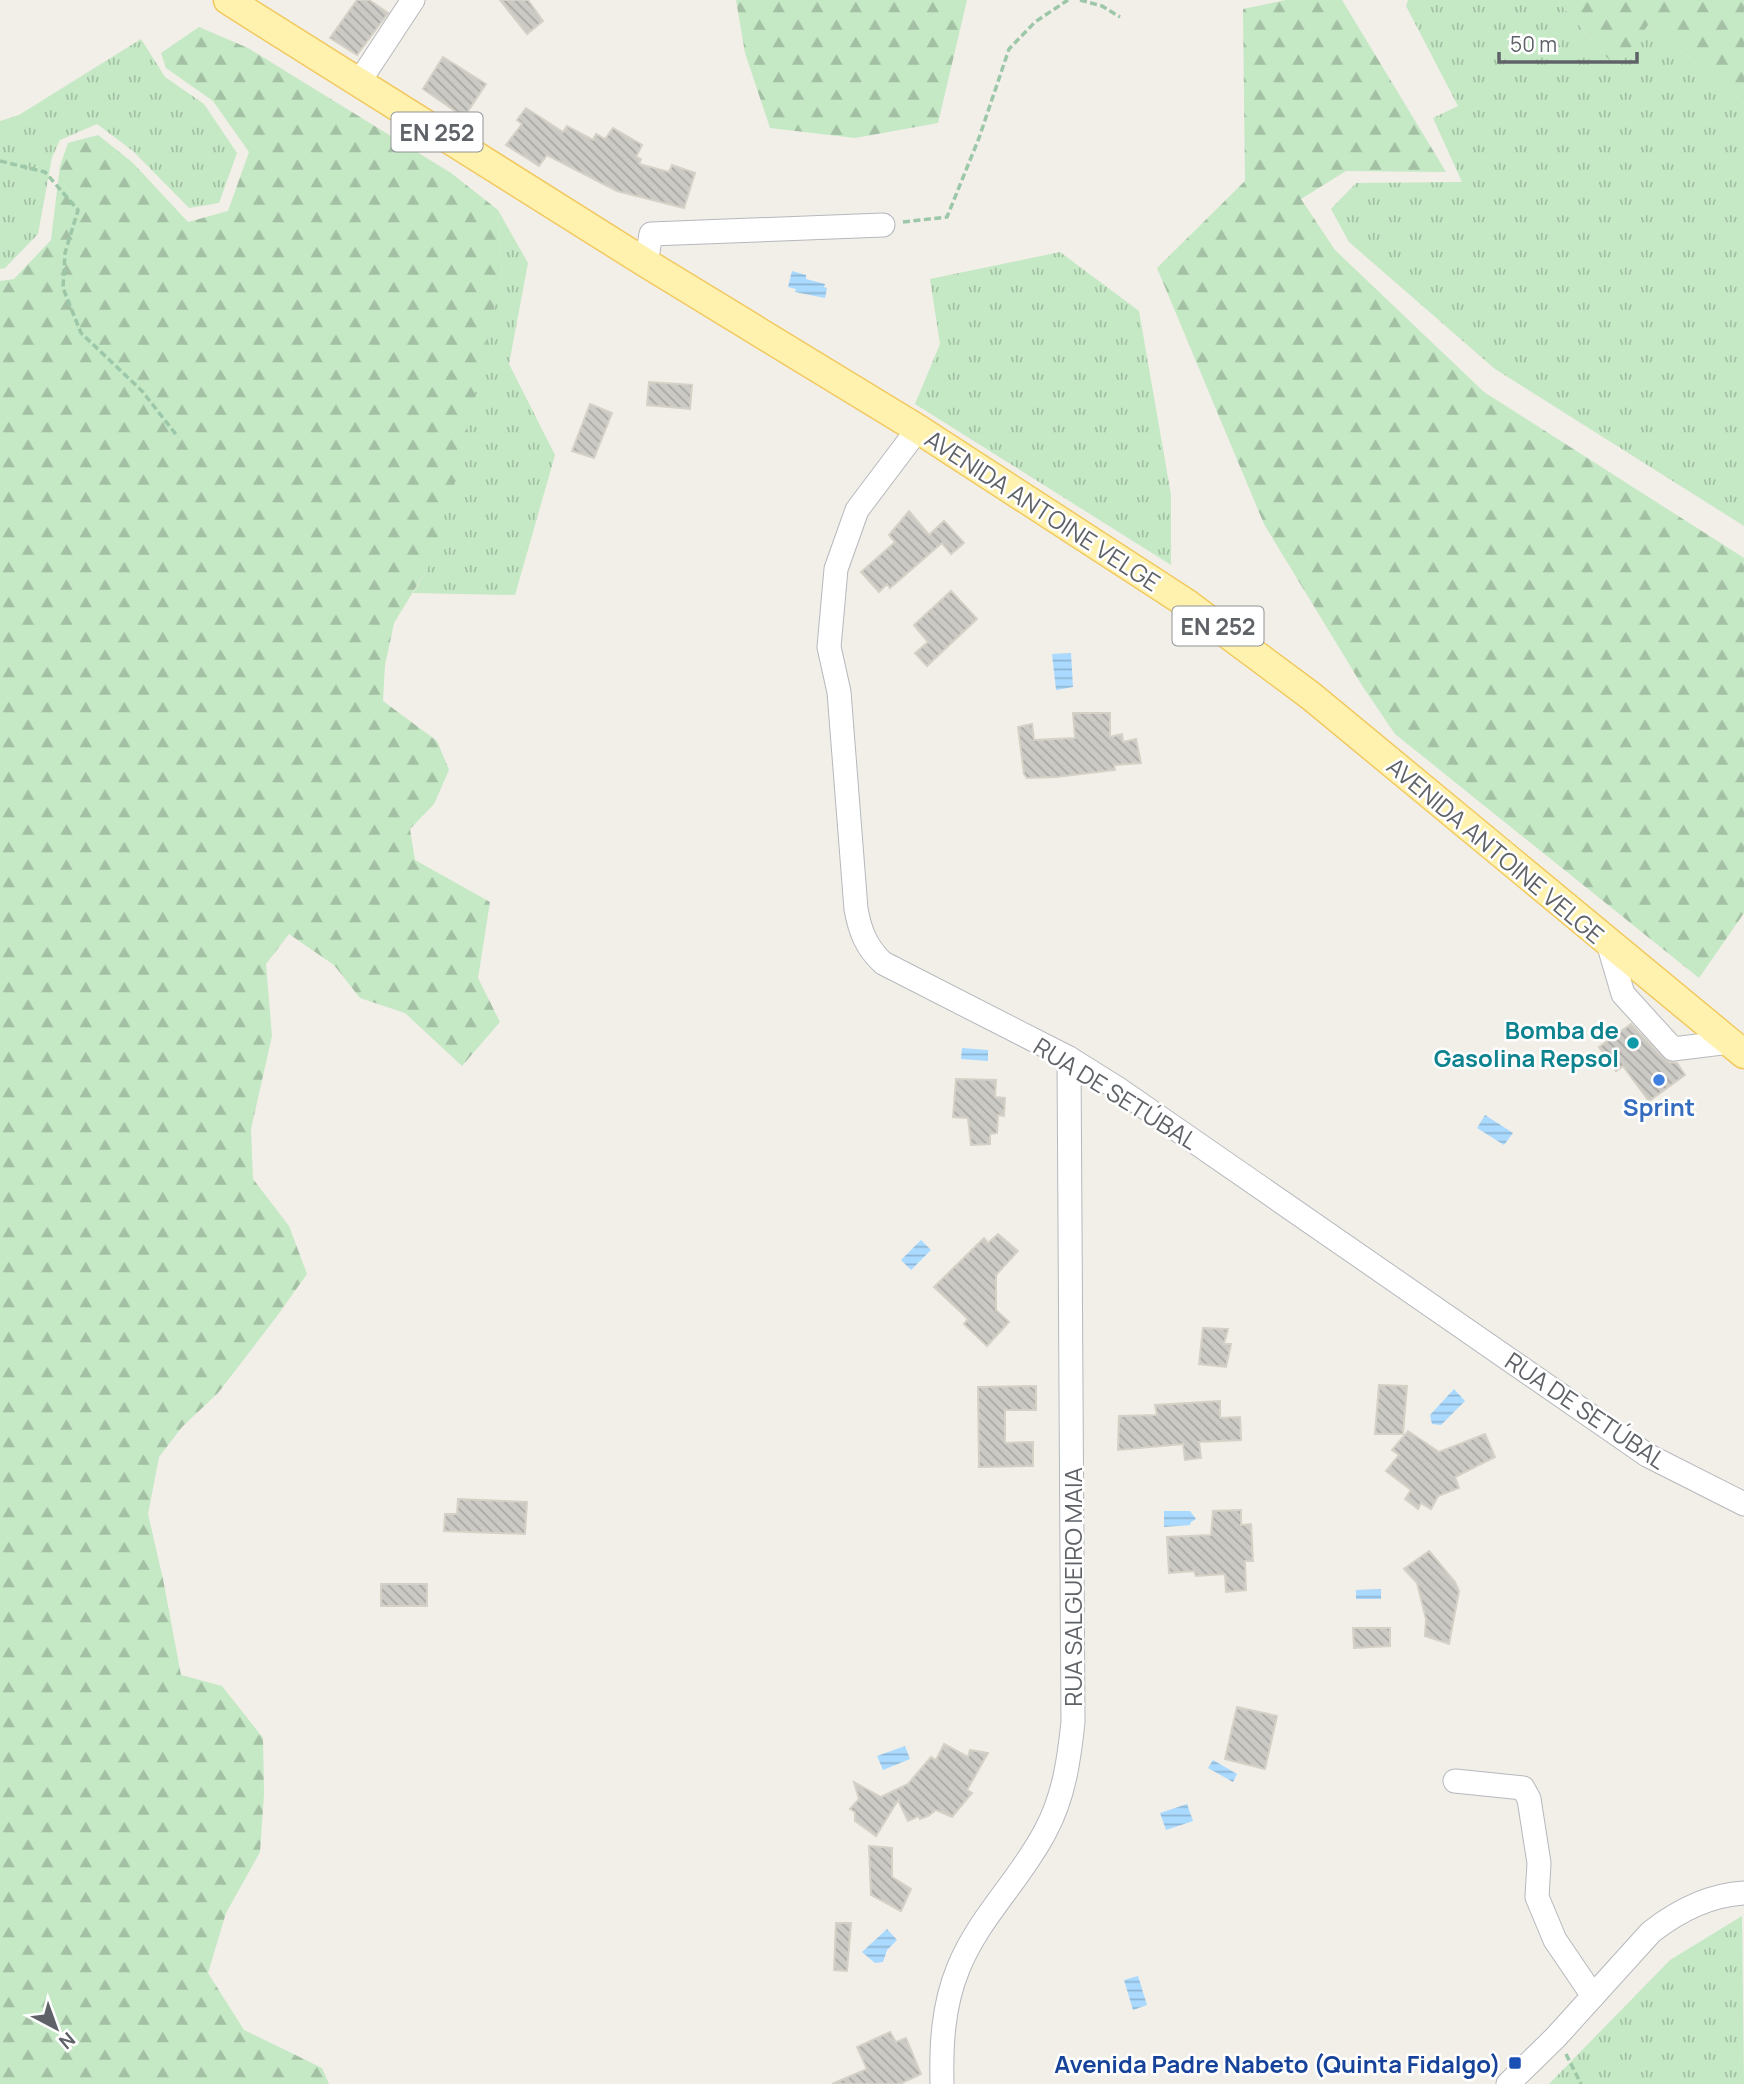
<svg xmlns="http://www.w3.org/2000/svg" width="1744" height="2084" font-family="Manrope,sans-serif">
<style>
.grass{fill:url(#grass-tufts)}
.forest{fill:url(#forest-firs)}
.water{fill:url(#water-rules)}
.building{fill:url(#building-back-hatch);stroke:#d6d1c6;stroke-width:2}
.lines{fill:none;stroke-linecap:round;stroke-linejoin:round}
.minor-casing{stroke:#b5b8bc;stroke-width:25}
.major-casing{stroke:#f2c960;stroke-width:31}
.path{stroke:#9cc7a9;stroke-width:3.5;stroke-dasharray:7 3.5;stroke-linecap:butt}
.minor{stroke:#fff;stroke-width:23}
.major{stroke:#fff2af;stroke-width:28}
.culture-dot{fill:#0f9aa8;stroke:#fff;stroke-width:2.5}
.shop-dot{fill:#3f7fe0;stroke:#fff;stroke-width:2.5}
.transit-dot{fill:#1a4fb4;stroke:#fff;stroke-width:2.5}
.labels{text-anchor:middle;dominant-baseline:central;stroke-width:5;stroke-linejoin:round;paint-order:stroke}
.shield{fill:#fff;stroke:#8f9295;stroke-width:2}
.shield-label{font-size:23px;font-weight:bold;fill:#5f6368}
.street-label{font-size:24px;fill:#5f6368;stroke:#fff}
.culture-label{font-size:24px;font-weight:bold;fill:#0d838f;stroke:#fff;text-anchor:end}
.shop-label{font-size:24px;font-weight:bold;fill:#366cbe;stroke:#fff}
.transit-label{font-size:24px;font-weight:bold;fill:#164399;stroke:#fff;text-anchor:end}
</style>
<defs>
<pattern id="grass-tufts" width="24" height="20" patternUnits="userSpaceOnUse" patternTransform="scale(1.75)"><rect width="24" height="20" fill="#c5e8c5"/><path d="M3 7l-1-3M5 7V3M7 7l1-3M15 17l-1-3M17 17v-4M19 17l1-3" fill="none" stroke="#a3c0a4"/></pattern>
<pattern id="forest-firs" width="22" height="20" patternUnits="userSpaceOnUse" patternTransform="scale(1.75)"><rect width="22" height="20" fill="#c5e8c5"/><path d="M5 1l3.5 6h-7zM16 11l3.5 6h-7z" fill="#a3c0a4"/></pattern>
<pattern id="water-rules" width="6" height="5" patternUnits="userSpaceOnUse" patternTransform="scale(1.75)"><rect width="6" height="5" fill="#aadaff"/><path d="M0 2.5h6" fill="none" stroke="#8eb4d2"/></pattern>
<pattern id="building-back-hatch" width="6" height="6" patternUnits="userSpaceOnUse" patternTransform="scale(1.75)"><rect width="6" height="6" fill="#cccac5"/><path d="M-1 5l2 2M0 0l6 6M5-1l2 2" fill="none" stroke="#a9a8a4"/></pattern>
</defs>
<rect width="100%" height="100%" fill="#f1efe8"/>
<g class="grass">
<polygon points="1408,0 1557,0 1616,68 1649,24 1744,104 1744,526 1495,369 1349,242 1331,209 1356,183 1462,182 1433,118 1458,106 1406,6"/>
<polygon points="141,39 165,77 204,104 237,153 219,203 189,208 133,151 97,124 60,140 52,157 38,234 5,268 0,269 0,121 19,115"/>
<polygon points="498,210 528,263 509,364 555,455 515,595 413,593 430,564 502,273"/>
<polygon points="1060,252 1139,311 1171,495 1171,565 915,404 940,344 930,279"/>
<polygon points="1742,1916 1744,2084 1549,2084 1670,1960"/>
</g>
<g class="forest">
<polygon points="736,0 967,0 938,123 855,138 770,128 745,53"/>
<polygon points="1286,0 1342,0 1446,172 1346,171 1301,199 1335,250 1484,392 1744,558 1744,913 1699,978 1395,734 1363,687 1264,524 1157,268 1245,181 1243,9"/>
<polygon points="1557,0 1744,0 1744,104 1649,24 1616,68"/>
<polygon points="199,27 248,48 451,173 498,210 502,273 459,465 430,564 394,623 385,665 383,701 437,741 449,770 434,804 410,829 415,860 490,902 478,978 500,1022 462,1066 405,1013 360,998 334,965 289,934 266,964 272,1036 251,1129 253,1179 289,1226 307,1274 277,1316 218,1393 182,1427 159,1457 148,1514 163,1579 181,1675 222,1686 263,1738 264,1794 260,1852 226,1913 208,1973 244,2030 322,2068 329,2084 0,2084 0,281 14,279 51,240 60,166 68,143 98,135 132,162 188,222 228,211 249,152 213,101 166,68 161,53"/>
</g>
<g class="water">
<polygon points="792,271 806,275 806,279 825,284 824,287 827,288 825,298 795,292 796,289 788,287"/>
<polygon points="1071,653 1073,687 1056,690 1052,654"/>
<polygon points="962,1048 988,1050 988,1061 961,1059"/>
<polygon points="1485,1115 1513,1133 1504,1145 1477,1128"/>
<polygon points="921,1240 931,1250 911,1270 901,1260"/>
<polygon points="1454,1389 1465,1401 1441,1425 1432,1424 1430,1415"/>
<polygon points="1164,1511 1190,1511 1196,1519 1191,1522 1190,1525 1164,1527"/>
<polygon points="1381,1589 1381,1599 1356,1599 1356,1590"/>
<polygon points="905,1746 910,1759 883,1770 877,1756"/>
<polygon points="1213,1760 1237,1774 1233,1782 1208,1768"/>
<polygon points="1187,1804 1193,1821 1166,1830 1160,1813"/>
<polygon points="887,1929 897,1940 887,1950 883,1962 875,1963 862,1952"/>
<polygon points="1138,1976 1147,2005 1133,2010 1124,1980"/>
</g>
<g class="building">
<polygon points="357,0 369,0 388,13 357,55 330,38"/>
<polygon points="500,0 528,0 543,21 527,34"/>
<polygon points="443,57 486,84 464,117 423,89"/>
<polygon points="526,108 563,132 567,126 593,140 596,134 605,139 613,128 642,145 636,157 641,159 639,164 669,172 672,165 695,173 684,208 617,191 547,155 539,166 506,145 522,124 517,120"/>
<polygon points="649,382 692,385 690,409 647,405"/>
<polygon points="590,404 612,413 594,458 572,451"/>
<polygon points="909,511 929,535 944,521 964,543 951,554 942,543 890,588 887,584 879,592 861,572 895,542 889,535"/>
<polygon points="951,591 977,619 927,666 915,653 928,642 914,625"/>
<polygon points="1073,713 1110,713 1110,737 1122,734 1123,742 1136,739 1141,763 1114,765 1115,770 1056,777 1027,778 1024,774 1018,727 1032,724 1034,740 1075,738"/>
<polygon points="1631,1024 1663,1058 1669,1062 1677,1063 1685,1075 1649,1101 1623,1066 1616,1071 1599,1047"/>
<polygon points="956,1079 996,1080 995,1097 1005,1098 1004,1116 998,1115 997,1133 990,1134 990,1144 971,1145 968,1118 953,1117"/>
<polygon points="998,1234 1018,1251 996,1275 996,1310 1009,1322 987,1346 964,1324 968,1319 934,1287 984,1238 988,1243"/>
<polygon points="1203,1328 1228,1329 1224,1344 1231,1344 1226,1367 1199,1364"/>
<polygon points="1379,1385 1407,1386 1403,1434 1375,1434"/>
<polygon points="1036,1386 1036,1410 1005,1410 1005,1443 1033,1442 1033,1466 979,1467 978,1387"/>
<polygon points="1220,1401 1220,1418 1240,1417 1241,1440 1199,1442 1201,1458 1185,1460 1183,1444 1118,1450 1119,1416 1157,1415 1155,1405"/>
<polygon points="1408,1431 1439,1452 1485,1434 1495,1457 1455,1477 1459,1488 1438,1496 1431,1509 1421,1503 1418,1509 1405,1499 1411,1490 1386,1471 1399,1455 1392,1450"/>
<polygon points="458,1499 527,1502 525,1534 444,1531 445,1514 457,1514"/>
<polygon points="1241,1510 1241,1525 1251,1524 1253,1561 1245,1561 1246,1590 1226,1592 1225,1574 1196,1576 1194,1571 1169,1573 1167,1537 1211,1535 1213,1511"/>
<polygon points="1429,1551 1455,1582 1459,1591 1449,1644 1425,1636 1426,1619 1417,1583 1404,1569"/>
<rect x="381" y="1584" width="46" height="22"/>
<polygon points="1353,1628 1390,1628 1390,1646 1354,1648"/>
<polygon points="1237,1707 1277,1716 1265,1769 1225,1759"/>
<polygon points="944,1744 968,1757 970,1750 988,1753 967,1790 972,1793 952,1817 936,1810 928,1816 920,1819 919,1816 908,1821 898,1800 876,1836 855,1821 855,1812 850,1809 859,1799 854,1782 881,1797 908,1784 931,1757 936,1760"/>
<polygon points="869,1846 892,1848 892,1877 911,1889 901,1911 871,1895"/>
<polygon points="836,1923 851,1923 847,1971 834,1970"/>
<polygon points="890,2032 896,2042 906,2038 921,2074 900,2084 832,2084 867,2069 857,2047"/>
</g>
<g class="lines">
<g class="minor-casing">
<g id="minor">
<polyline points="359,82 413,0"/>
<polyline points="646,263 651,234 883,225"/>
<path d="M918,429l-61,81 -21,59 -7,78 10,45 17,217c4,22 10,38 27,54l186,95 48,30 530,367 97,49"/>
<polyline points="1608,943 1623,994 1673,1049 1730,1042"/>
<polyline points="1455,1781 1523,1788 1529,1799 1539,1863 1537,1897 1555,1940 1593,1996"/>
<path d="M942,2084c-1,-39 1,-78 16,-115 20,-51 63,-90 88,-139 18,-34 23,-70 27,-108l-4,-664"/>
<path d="M1508,2084l48,-47 95,-105c27,-21 58,-37 93,-39"/>
</g>
</g>
<g class="major-casing">
<polyline id="major" points="228,0 646,263 918,429 1186,603 1311,696 1744,1054"/>
</g>
<g class="path">
<polyline points="1080,0 1102,6 1120,17"/>
<polyline points="0,161 45,172 78,210 65,253 63,288 81,333 142,391 178,437"/>
<polyline points="903,222 947,217 979,138 1009,49 1035,22 1068,0"/>
<polyline points="1566,2054 1581,2084"/>
</g>
<use href="#minor" class="minor"/>
<use href="#major" class="major"/>
</g>
<circle class="culture-dot" cx="1633" cy="1043" r="7"/>
<circle class="shop-dot" cx="1659" cy="1080" r="7"/>
<rect class="transit-dot" x="1508" y="2056" width="14" height="14" rx="3.5"/>
<g class="labels">
<g class="shield">
<rect x="391.5" y="112.5" width="91" height="39" rx="5"/>
<rect x="1172.5" y="606.5" width="91" height="39" rx="5"/>
</g>
<g class="shield-label">
<text x="437" y="132">EN 252</text>
<text x="1218" y="626">EN 252</text>
</g>
<g class="street-label">
<text transform="translate(1043 510) rotate(33)">AVENIDA ANTOINE VELGE</text>
<text transform="translate(1496 850) rotate(40)">AVENIDA ANTOINE VELGE</text>
<text transform="translate(1116 1093) rotate(32)">RUA DE SETÚBAL</text>
<text transform="translate(1586 1410) rotate(34)">RUA DE SETÚBAL</text>
<text transform="translate(1072 1587) rotate(-90)">RUA SALGUEIRO MAIA</text>
</g>
<g class="culture-label">
<text x="1619" y="1029">Bomba de<tspan x="1619" dy="28">Gasolina Repsol</tspan></text>
</g>
<g class="shop-label">
<text x="1659" y="1106">Sprint</text>
</g>
<g class="transit-label">
<text x="1501" y="2063">Avenida Padre Nabeto (Quinta Fidalgo)</text>
</g>
</g>
<g transform="translate(56 2028) rotate(139)" stroke="#ffffff" stroke-width="5" paint-order="stroke">
<path d="M0-5L12 26L0 18L-12 26Z" fill="#5f6368"/>
<text y="-10" font-size="19" font-weight="bold" text-anchor="middle" fill="#5f6368">N</text>
</g>
<path d="M1499 52v10h138v-10" fill="none" stroke="#5f6368" stroke-width="3.5"/>
<text x="1510" y="52" font-size="21" fill="#5f6368" stroke="#ffffff" stroke-width="5" paint-order="stroke">50 m</text>
</svg>
